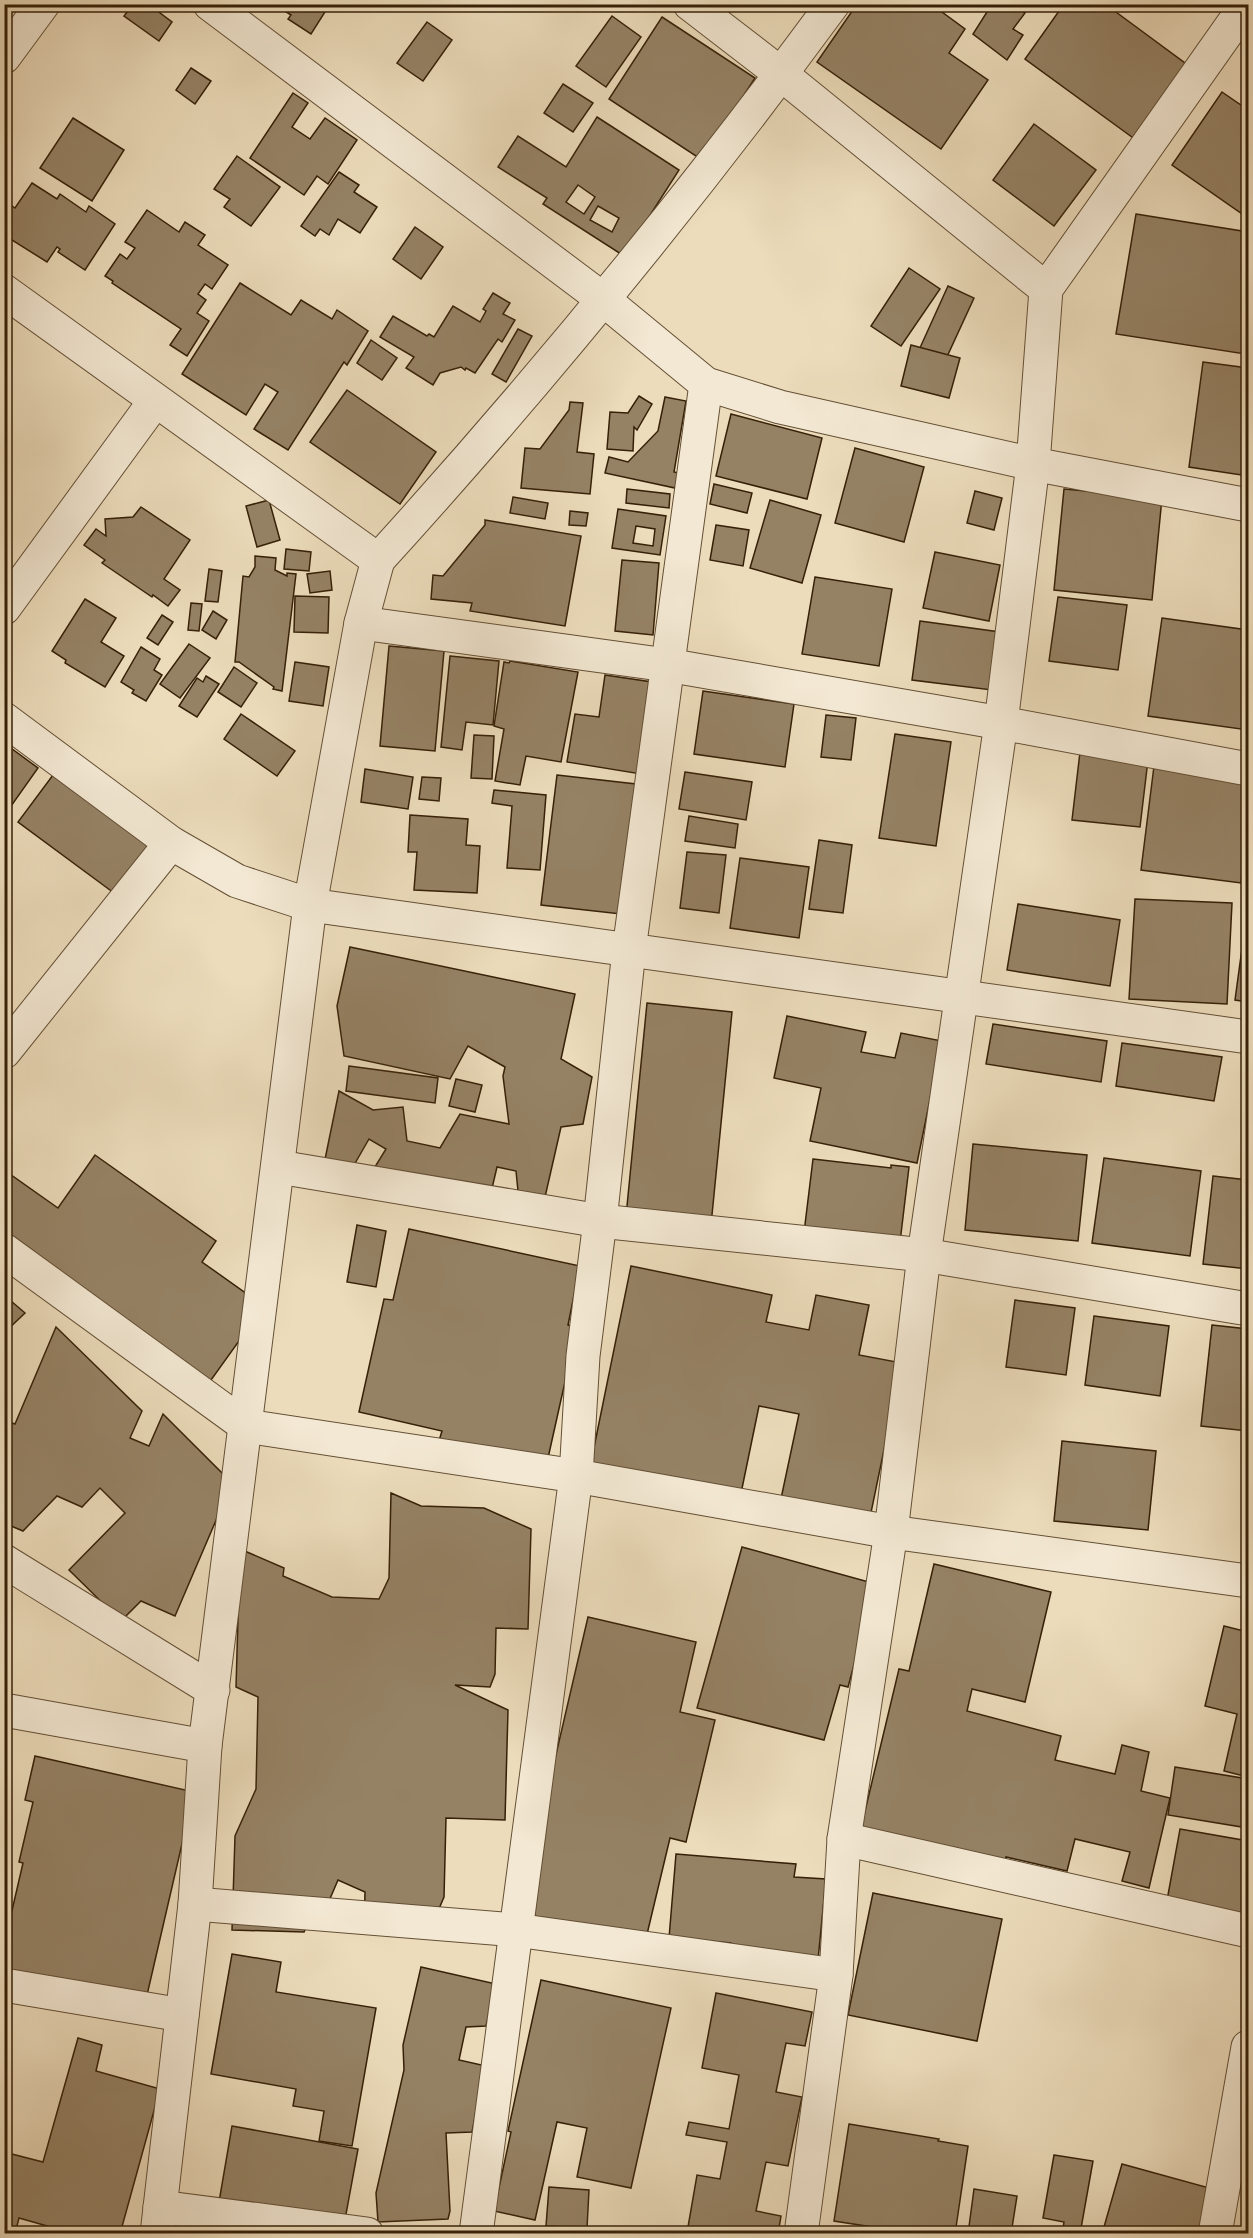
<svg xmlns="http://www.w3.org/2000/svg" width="1253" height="2238" font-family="'Libre Bodoni',serif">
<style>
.building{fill:#958265;stroke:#362008;stroke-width:1.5;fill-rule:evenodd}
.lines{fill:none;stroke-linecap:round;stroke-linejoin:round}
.minor-casing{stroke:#644f35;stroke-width:35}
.tertiary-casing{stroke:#644f35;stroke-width:35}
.minor{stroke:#f3e8d3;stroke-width:33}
.tertiary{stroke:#f3e8d3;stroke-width:33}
</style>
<rect width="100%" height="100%" fill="#ecdcbb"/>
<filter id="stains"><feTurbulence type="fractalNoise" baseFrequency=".00333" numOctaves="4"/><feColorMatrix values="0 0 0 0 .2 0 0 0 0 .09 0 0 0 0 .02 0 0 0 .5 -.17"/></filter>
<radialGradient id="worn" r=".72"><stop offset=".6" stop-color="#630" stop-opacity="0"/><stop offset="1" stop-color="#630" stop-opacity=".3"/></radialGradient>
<g class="building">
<polygon points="133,4 148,4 172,22 159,41 124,16"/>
<polygon points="274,4 330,4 311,34 288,19 291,15"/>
<polygon points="857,4 931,4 965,29 949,53 988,80 941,149 817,62"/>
<polygon points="992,4 1012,4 1025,13 1013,29 1023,35 1007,60 973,34"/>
<polygon points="1064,4 1105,4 1189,66 1136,140 1025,59"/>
<polygon points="612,16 641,37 606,87 576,66"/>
<polygon points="662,17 755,78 702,160 609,99"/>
<polygon points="427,22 452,40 423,81 397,63"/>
<polygon points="191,68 211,81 195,104 176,90"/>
<polygon points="563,84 593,103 573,132 544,113"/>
<polygon points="1222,92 1248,110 1248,218 1172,165"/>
<polygon points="293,93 308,103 292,127 310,139 325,118 357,140 328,184 317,176 304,195 250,158"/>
<path d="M597,117l82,53 -55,86 -81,-52 4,-6 -49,-31 20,-31 48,31zM578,185l17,12 -11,17 -18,-12zM598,206l21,12 -7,14 -22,-12z"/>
<polygon points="73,118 124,150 92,201 40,168"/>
<polygon points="1034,124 1096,170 1054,226 993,180"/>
<polygon points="237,156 280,187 251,226 224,207 230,199 214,189"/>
<polygon points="339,172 359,185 354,192 377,207 360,233 338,219 329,235 320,229 315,236 301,226"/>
<polygon points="32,183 57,199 60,194 86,212 89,206 115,224 85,270 58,252 60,249 57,247 47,262 4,235 7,229 4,228 4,205 6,202 15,208"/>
<polygon points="147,210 179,232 185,222 205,235 198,245 228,265 212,289 205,284 198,294 206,300 197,313 209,321 187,356 170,345 181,329 112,283 113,281 105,276 120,254 127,259 135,248 125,242"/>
<polygon points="1136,214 1248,232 1248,329 1245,354 1116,334"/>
<polygon points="415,227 443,247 421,279 393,259"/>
<polygon points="909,268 940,289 901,346 871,326"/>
<polygon points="240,283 291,315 301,300 332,319 337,310 368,331 347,365 344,362 288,450 254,429 278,392 265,384 246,415 182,374"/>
<polygon points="948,286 974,298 945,361 919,350"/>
<polygon points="493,293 510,303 503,314 515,320 502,342 498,339 475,373 466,368 465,370 461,367 440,373 433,385 406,368 414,357 380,337 393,316 427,336 429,334 434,337 453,306 480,322 486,311 483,309"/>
<polygon points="518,329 532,336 506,382 492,374"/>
<polygon points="371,340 397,358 382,380 357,363"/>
<polygon points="911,345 960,358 949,398 901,386"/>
<polygon points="1203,362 1248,368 1248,476 1189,467"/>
<polygon points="347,390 436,452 400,504 310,442"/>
<polygon points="639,396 652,404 637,430 634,427 633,451 607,449 610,412 628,413"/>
<polygon points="665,397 686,401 674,472 679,473 675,488 605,473 609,457 628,462 658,431"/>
<polygon points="570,402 583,403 577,452 594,454 590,494 521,488 525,448 540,449 569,410"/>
<polygon points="731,414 822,438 807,499 716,476"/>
<polygon points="855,448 924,467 904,542 835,523"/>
<polygon points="714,484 752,493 747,513 710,504"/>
<polygon points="627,489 670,494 669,508 626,503"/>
<polygon points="1064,489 1162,498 1152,600 1054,590"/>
<polygon points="975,491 1002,498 994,530 967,523"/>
<polygon points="513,497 548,503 545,519 510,513"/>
<polygon points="269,500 280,540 257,547 246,506"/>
<polygon points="770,500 821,515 802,583 750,568"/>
<polygon points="141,507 190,540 164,579 180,590 168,606 153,595 152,597 102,563 105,560 84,545 96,529 106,536 105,519 133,517"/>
<path d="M618,509l48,7 -6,39 -48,-7zM636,526l19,3 -2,17 -20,-3z"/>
<polygon points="570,511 588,513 586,526 569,525"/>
<polygon points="485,520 581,536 565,626 470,611 472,603 431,599 433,575 443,576 485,525"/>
<polygon points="716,525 749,530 743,566 710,560"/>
<polygon points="286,549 311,552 309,571 284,569"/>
<polygon points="935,552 1000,565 989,621 923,608"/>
<polygon points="255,556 276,558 275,570 287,576 287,573 296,574 282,691 273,689 274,687 239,662 235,662 243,576 249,577 255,567"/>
<polygon points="622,560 659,563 653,635 615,631"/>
<polygon points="209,569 222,571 218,602 205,601"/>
<polygon points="330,571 332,590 310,593 307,574"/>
<polygon points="815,577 892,589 879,666 802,654"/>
<polygon points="295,596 329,597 328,633 294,632"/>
<polygon points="1058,597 1127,605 1118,670 1049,661"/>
<polygon points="85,599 116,618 101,642 124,656 105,687 65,663 66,660 52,651"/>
<polygon points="191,603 202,604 199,631 188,630"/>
<polygon points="213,611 227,620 216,639 202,630"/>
<polygon points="162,615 173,622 158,645 147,638"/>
<polygon points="1162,618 1248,630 1248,730 1148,716"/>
<polygon points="920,621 1000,632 992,690 912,680"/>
<polygon points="189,644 210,658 180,698 160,684"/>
<polygon points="389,646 444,651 435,751 380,746"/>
<polygon points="141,647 160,659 154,670 162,675 146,701 132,693 134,690 121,682"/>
<polygon points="450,656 499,661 493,725 466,722 462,750 441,747"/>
<polygon points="510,661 578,672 561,762 526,756 520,785 495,781 504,729 494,726 504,662 509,663"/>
<polygon points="295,662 329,667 323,706 289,701"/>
<polygon points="234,667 257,683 241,707 218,692"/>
<polygon points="605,675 652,682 641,774 567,762 575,714 599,717"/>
<polygon points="206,676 219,684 197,717 179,706 197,678 203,682"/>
<polygon points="703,691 794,704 785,767 694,754"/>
<polygon points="241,714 295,751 277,776 224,739"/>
<polygon points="826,715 856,718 851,760 821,757"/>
<polygon points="895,734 951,742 936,846 879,838"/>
<polygon points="474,735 494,736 492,779 471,778"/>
<polygon points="4,743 38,768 9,809 4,805"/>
<polygon points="1080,752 1148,760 1140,827 1072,820"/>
<polygon points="1154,766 1248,777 1248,822 1241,883 1141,870"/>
<polygon points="365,769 413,777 408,809 361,802"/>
<polygon points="685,772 752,782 746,820 679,809"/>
<polygon points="53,775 148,846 114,893 18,822"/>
<polygon points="557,775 636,784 621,914 541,905"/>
<polygon points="422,777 441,778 439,801 419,799"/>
<polygon points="494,790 546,795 540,870 507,868 512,806 492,803"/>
<polygon points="410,815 468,819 466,845 480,846 477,893 414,890 417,852 408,852"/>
<polygon points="689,816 738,824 735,848 685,841"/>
<polygon points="819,840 852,845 843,913 809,909"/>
<polygon points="687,852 726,855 719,913 680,908"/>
<polygon points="740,858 809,867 799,938 730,928"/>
<polygon points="1135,899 1232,903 1227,1004 1129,999"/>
<polygon points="1018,904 1120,920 1110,986 1007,970"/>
<polygon points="1248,904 1248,1002 1235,1000"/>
<polygon points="350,947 575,994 561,1059 592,1077 583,1124 561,1127 545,1197 518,1191 516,1171 497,1167 489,1201 370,1175 386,1149 369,1139 346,1179 322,1174 339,1091 373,1110 403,1107 407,1141 440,1148 460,1114 509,1124 503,1076 505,1067 468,1046 450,1079 344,1056 337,1006"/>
<polygon points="647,1003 732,1012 711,1225 626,1216"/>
<polygon points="787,1016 866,1032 861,1052 895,1058 901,1033 942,1041 917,1163 810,1141 821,1088 774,1078"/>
<polygon points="993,1024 1107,1041 1101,1082 986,1064"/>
<polygon points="1122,1043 1222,1057 1214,1101 1116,1086"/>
<polygon points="349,1066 438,1078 435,1103 346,1091"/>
<polygon points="456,1079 482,1085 475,1112 449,1106"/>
<polygon points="973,1144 1087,1155 1078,1241 965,1230"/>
<polygon points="95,1155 216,1241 202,1262 264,1306 206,1387 4,1243 4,1170 58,1208"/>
<polygon points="1104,1158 1201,1171 1190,1256 1092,1243"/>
<polygon points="813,1159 891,1168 891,1165 909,1167 898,1259 802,1249"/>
<polygon points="1213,1176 1248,1180 1248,1269 1203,1264"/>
<polygon points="357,1225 386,1231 376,1287 347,1282"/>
<polygon points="409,1229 580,1266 568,1325 577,1328 546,1467 438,1444 442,1431 359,1412 384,1299 393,1300"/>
<polygon points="631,1266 772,1295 766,1322 809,1330 816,1295 869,1305 859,1355 902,1363 868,1527 779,1508 799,1414 759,1406 739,1503 589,1472"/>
<polygon points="4,1295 25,1313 4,1333"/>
<polygon points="1015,1300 1075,1308 1066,1375 1006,1367"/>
<polygon points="1094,1316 1169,1326 1160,1396 1085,1385"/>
<polygon points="1212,1325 1248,1329 1248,1431 1201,1426"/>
<polygon points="56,1327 142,1411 130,1438 149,1446 163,1414 232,1483 175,1616 141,1601 121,1621 69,1570 125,1513 100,1488 82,1507 57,1496 23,1531 4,1523 4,1420 15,1424"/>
<polygon points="1062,1441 1156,1451 1148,1530 1054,1521"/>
<polygon points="391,1493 421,1506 484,1508 531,1529 528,1629 496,1628 495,1674 490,1687 455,1685 508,1710 505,1820 446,1818 444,1897 429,1932 364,1931 365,1892 338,1880 329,1901 318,1901 304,1932 232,1930 235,1836 256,1789 258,1697 236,1687 240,1549 284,1568 283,1576 332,1597 379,1599 389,1578"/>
<polygon points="742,1547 876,1584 848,1687 840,1685 824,1740 697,1708"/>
<polygon points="934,1564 1051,1592 1025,1702 972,1689 967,1711 1061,1736 1055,1760 1115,1774 1122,1745 1149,1752 1141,1791 1170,1798 1149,1888 1122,1881 1130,1852 1075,1839 1067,1871 1006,1857 1004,1867 860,1832 899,1669 909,1671"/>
<polygon points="588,1617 696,1642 680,1712 715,1720 686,1842 670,1838 643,1951 517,1922"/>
<polygon points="1224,1626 1248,1632 1248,1777 1224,1771 1237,1714 1205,1706"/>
<polygon points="35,1756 194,1792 144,2008 5,1976 10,1953 4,1952 4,1945 23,1863 19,1862 33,1802 25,1800"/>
<polygon points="1175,1767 1248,1779 1248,1828 1168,1815"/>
<polygon points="1180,1829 1248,1841 1248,1920 1166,1906"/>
<polygon points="676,1854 796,1864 794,1877 826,1879 818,1960 730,1953 731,1943 669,1938"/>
<polygon points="873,1893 1002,1919 977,2041 848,2015"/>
<polygon points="232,1954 281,1962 276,1992 376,2008 352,2146 319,2141 324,2111 293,2106 296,2089 211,2074"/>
<polygon points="421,1967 496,1984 486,2026 466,2027 459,2060 486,2066 472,2132 446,2133 450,2211 448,2219 378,2222 376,2193 404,2070 403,2045"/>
<polygon points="541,1980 671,2008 631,2188 577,2177 587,2128 557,2122 535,2220 494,2211 511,2132 508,2131"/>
<polygon points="716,1993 812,2012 805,2046 786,2043 776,2092 802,2097 788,2166 766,2162 756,2211 781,2216 778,2234 723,2234 688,2227 697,2175 720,2179 727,2142 686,2135 689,2122 729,2129 739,2075 702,2068"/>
<polygon points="4,2030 11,2031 4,2057"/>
<polygon points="78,2038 102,2045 96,2071 160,2089 120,2234 75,2234 19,2218 15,2234 4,2234 4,2152 43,2162"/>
<polygon points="849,2124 939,2139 938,2141 968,2146 955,2234 918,2234 834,2221"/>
<polygon points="232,2126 358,2149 344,2225 219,2202"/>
<polygon points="1054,2155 1093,2161 1080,2234 1062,2234 1064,2222 1043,2218"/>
<polygon points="1122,2164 1220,2191 1209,2234 1102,2234"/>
<polygon points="549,2187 589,2190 587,2228 546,2226"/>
<polygon points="974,2189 1017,2196 1011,2234 968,2234"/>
</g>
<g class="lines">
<g class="minor-casing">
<g id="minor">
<polyline points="210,4 604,300 706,384 780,407 1033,464 1248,505"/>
<polyline points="690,4 781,74 1046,289"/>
<polyline points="4,57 43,4"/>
<path d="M378,560c161,-177 313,-363 455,-556"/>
<polyline points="4,608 155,401"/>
<polyline points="361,623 667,665 1001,723 1248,769"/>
<polyline points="4,719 171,843 237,881 310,905 1248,1037"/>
<polyline points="4,1052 171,843"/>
<polyline points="279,1167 600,1221 924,1255 1248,1309"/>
<polyline points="4,1250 246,1426 576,1476 891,1532 1248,1581"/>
<polyline points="4,1561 213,1690"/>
<polyline points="4,1710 205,1746"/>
<polyline points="844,1839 1248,1931"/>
<polyline points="195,1904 516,1930 836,1975"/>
<polyline points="4,1985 182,2015"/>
<polyline points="160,2207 367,2234"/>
<polyline points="476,2234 576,1476 583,1356 600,1221 629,950 706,384"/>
<polyline points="801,2234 836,1975 844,1839 891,1532 924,1255 1001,723 1033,464 1046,289 1247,4"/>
<polyline points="1215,2234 1248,2047"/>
</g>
</g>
<g class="tertiary-casing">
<polyline id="tertiary" points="4,291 378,560 361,623 310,905 205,1746 195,1904 157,2234"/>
</g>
<use href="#minor" class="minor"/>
<use href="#tertiary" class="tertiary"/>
</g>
<rect width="1253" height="2238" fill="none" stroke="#ecdcbb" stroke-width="24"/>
<rect x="6" y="6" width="1241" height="2226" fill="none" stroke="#362008" stroke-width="3"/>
<rect x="12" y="12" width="1229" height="2214" fill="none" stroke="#362008" stroke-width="1.5"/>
<rect width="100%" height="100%" filter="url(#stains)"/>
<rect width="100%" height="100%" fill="url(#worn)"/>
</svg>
